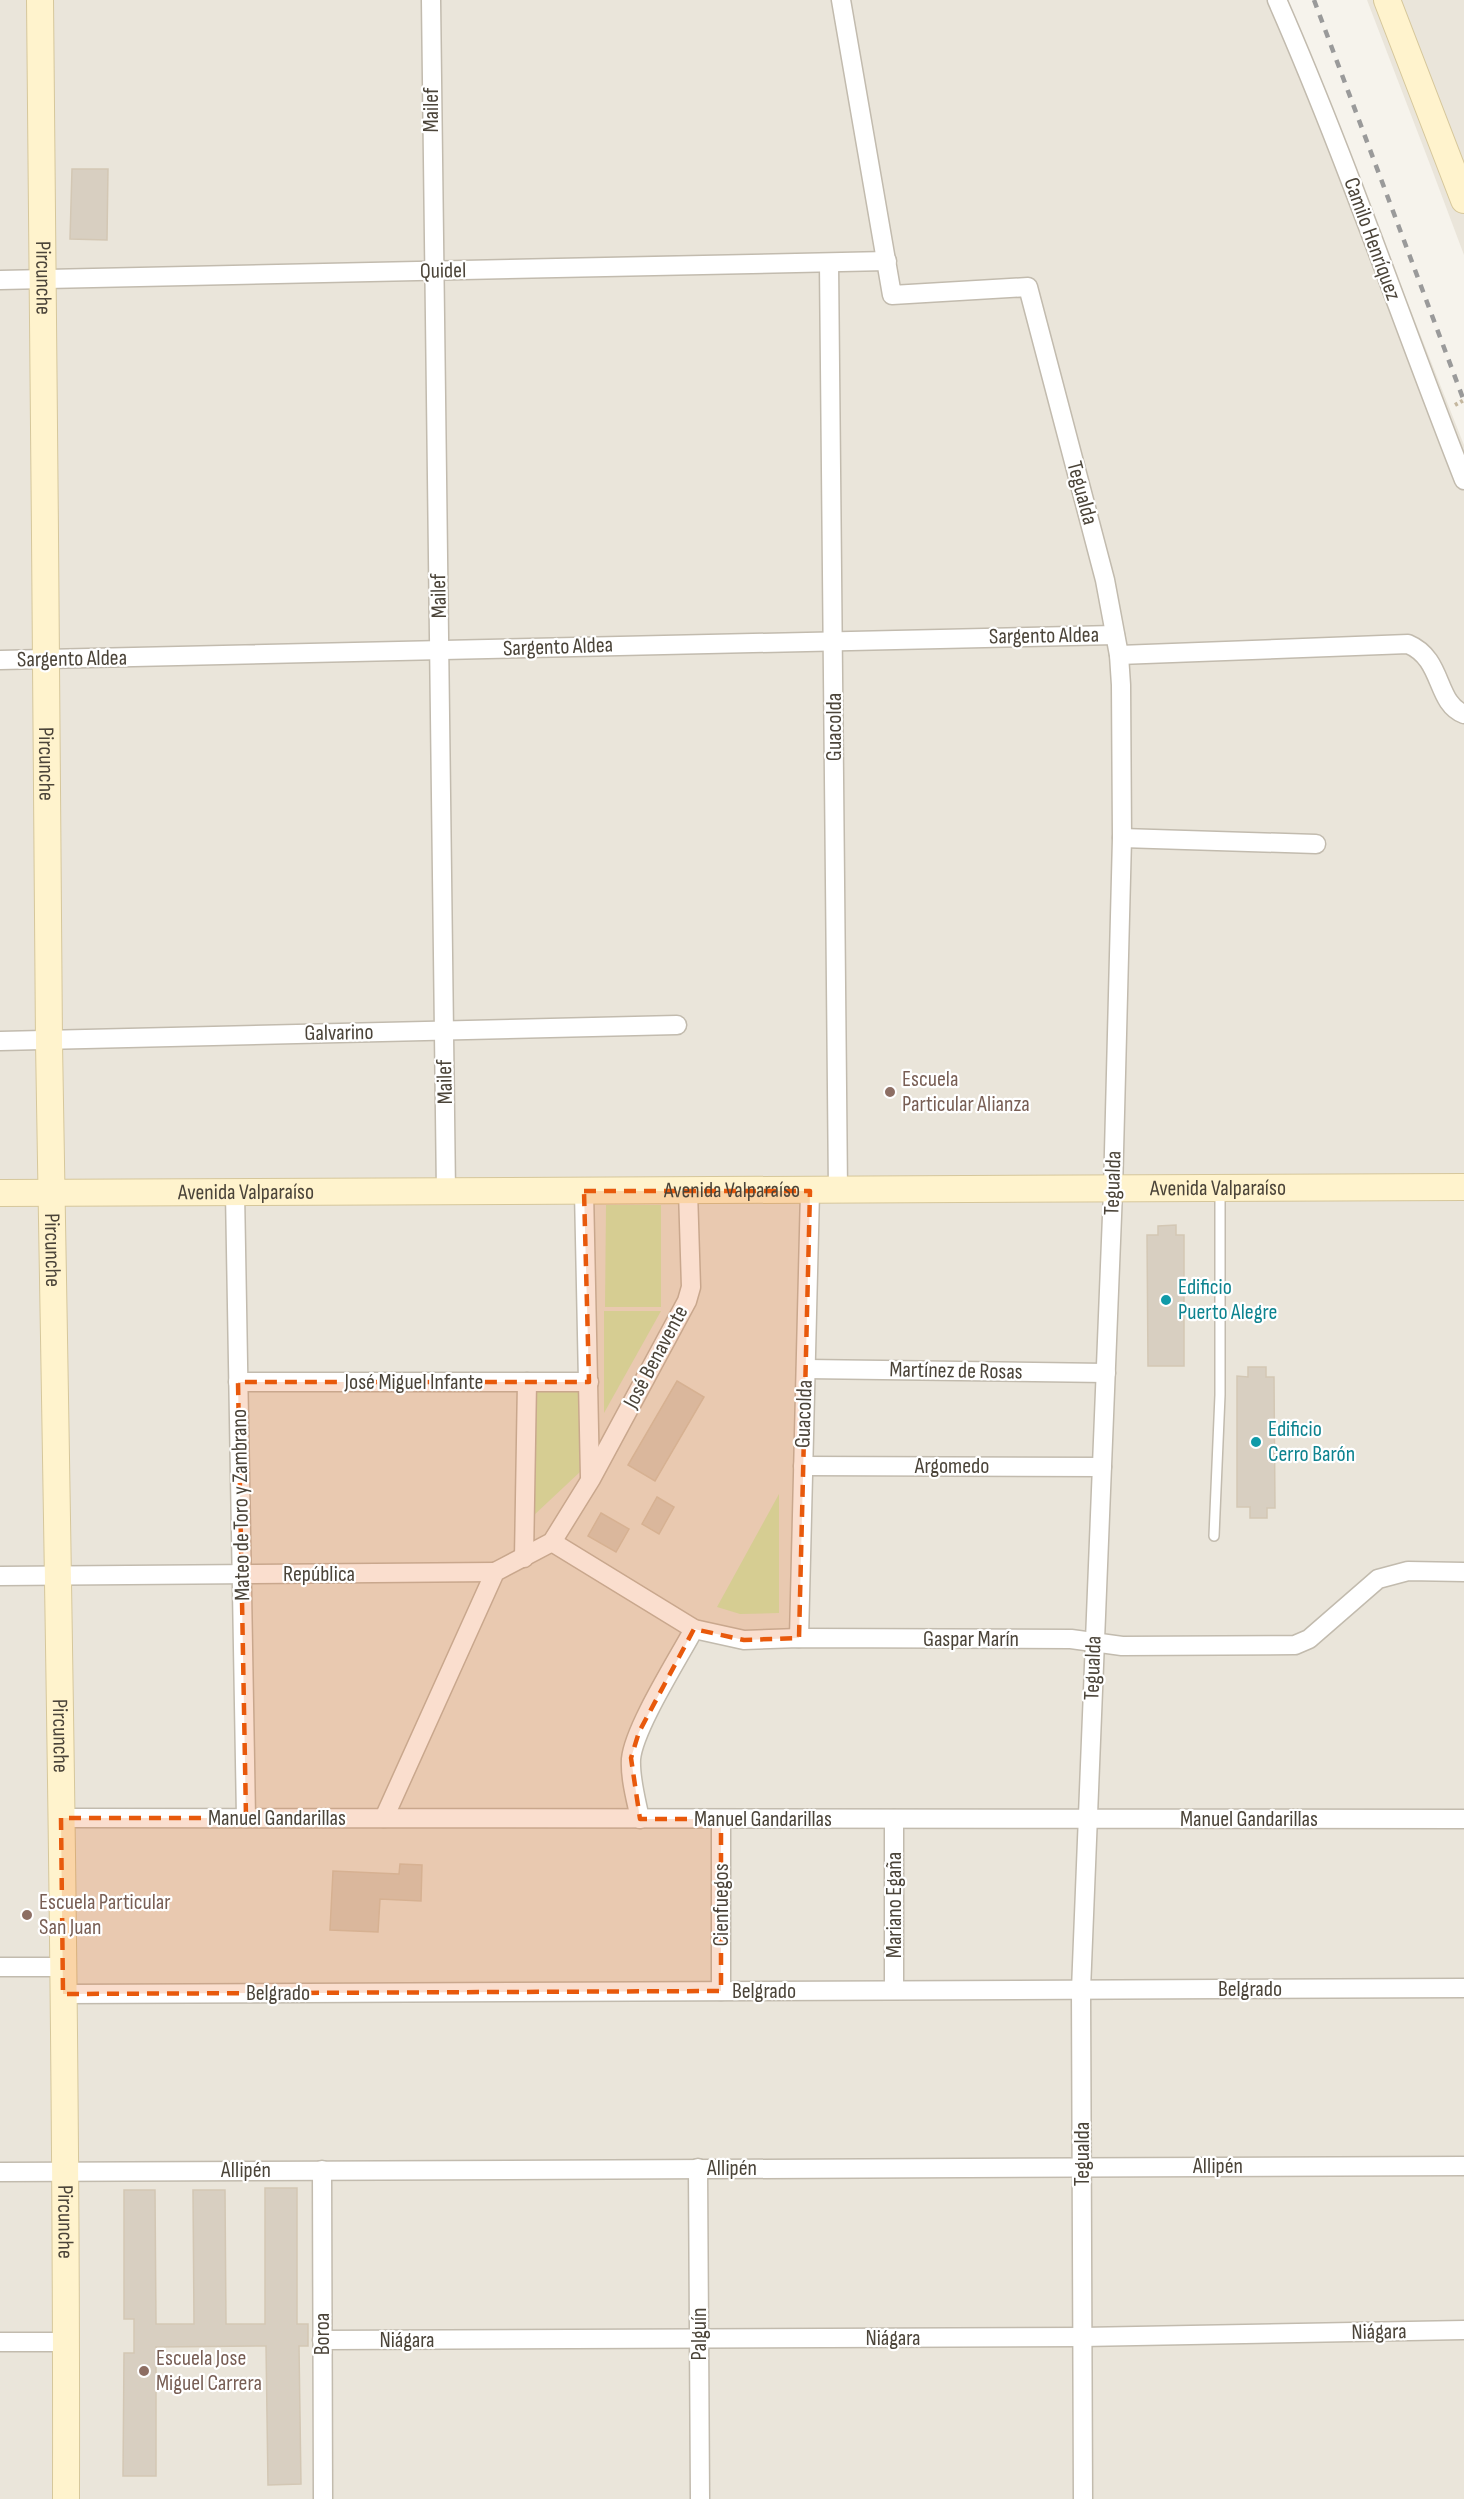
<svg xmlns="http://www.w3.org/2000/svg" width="1464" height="2499" font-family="'Sofia Sans Condensed',sans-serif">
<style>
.residential{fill:#eae5da}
.green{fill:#d2eab5}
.building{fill:#d8cfc1;stroke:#d3c7b4;stroke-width:1.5}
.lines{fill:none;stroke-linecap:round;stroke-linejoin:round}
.lane-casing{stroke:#c2bbae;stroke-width:12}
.street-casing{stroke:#c2bbae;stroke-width:21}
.secondary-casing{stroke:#d6c79b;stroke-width:28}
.path{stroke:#c4b79f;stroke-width:4;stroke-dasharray:3 3;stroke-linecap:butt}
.lane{stroke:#fff;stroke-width:9}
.street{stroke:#fff;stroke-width:18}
.secondary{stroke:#fff3cd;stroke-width:26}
.rail{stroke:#9a9a9a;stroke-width:4.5;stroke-dasharray:8 8;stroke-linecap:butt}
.marked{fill:#e8590c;fill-opacity:0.2;stroke:#e8590c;stroke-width:4.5;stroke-dasharray:12 8;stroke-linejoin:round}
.education-dot{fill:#8d6e63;stroke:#fff;stroke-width:2}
.culture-dot{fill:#0f9aa8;stroke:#fff;stroke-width:2}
.labels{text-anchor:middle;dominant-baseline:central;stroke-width:4.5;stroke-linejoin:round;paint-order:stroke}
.street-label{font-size:22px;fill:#4b4439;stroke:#fff}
.education-label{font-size:22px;fill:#785e54;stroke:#fff;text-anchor:start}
.culture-label{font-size:22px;fill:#0d838f;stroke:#fff;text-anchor:start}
</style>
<rect width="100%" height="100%" fill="#f6f3ec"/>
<g class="residential">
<polygon points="0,0 1288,0 1464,445 1464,2499 0,2499"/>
<polygon points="1367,0 1464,0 1464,255 1431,167"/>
</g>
<g class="green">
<polygon points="606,1205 661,1205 661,1307 605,1307"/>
<polygon points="604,1311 661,1311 604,1413"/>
<polygon points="534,1379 581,1379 581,1471 533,1516"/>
<polygon points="779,1494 779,1613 740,1614 717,1607"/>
</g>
<g class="building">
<polygon points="72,169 108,169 107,240 70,239"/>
<polygon points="1176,1225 1176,1235 1184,1235 1184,1366 1148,1366 1147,1235 1158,1235 1158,1226"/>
<polygon points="1248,1367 1266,1367 1266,1377 1274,1377 1275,1508 1267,1508 1267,1518 1250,1518 1250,1507 1237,1507 1237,1376 1248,1377"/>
<polygon points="677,1381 704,1397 655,1481 628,1465"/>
<polygon points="657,1497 674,1507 659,1534 642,1524"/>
<polygon points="601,1513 629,1529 616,1552 588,1536"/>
<polygon points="400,1864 422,1865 421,1901 380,1899 378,1932 330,1930 333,1871 399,1874"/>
<polygon points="265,2188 297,2188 297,2324 308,2324 308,2346 299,2346 301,2484 268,2485 266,2346 156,2347 156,2476 123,2476 124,2353 134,2353 134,2319 124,2319 124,2190 155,2190 156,2324 194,2324 193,2190 225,2190 226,2324 265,2324"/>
</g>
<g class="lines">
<g class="lane-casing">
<polyline id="lane" points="1214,1536 1220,1395 1220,1191"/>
</g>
<g class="street-casing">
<g id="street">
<polyline points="431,0 446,1193"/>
<polyline points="841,0 892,295 1028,287 1105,580 1119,655 1121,685 1122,838 1113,1191 1081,1990 1083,2499"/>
<path d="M1277,0c69,157 124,320 187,480"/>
<polyline points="829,263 838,1191"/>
<polyline points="0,280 887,261"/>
<path d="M1119,655l289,-11c36,15 27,59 56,70"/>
<polyline points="0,660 1115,635"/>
<polyline points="1122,838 1316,844"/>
<polyline points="0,1041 677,1025"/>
<polyline points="584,1191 590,1477"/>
<polyline points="235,1192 246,1818"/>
<polyline points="806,1369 1106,1373"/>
<polyline points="238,1382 589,1382"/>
<polyline points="803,1466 1102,1467"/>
<polyline points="552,1542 694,1629 744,1640 799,1638 1071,1639 1122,1646 1295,1645 1309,1639 1378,1579 1408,1571 1464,1572"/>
<polyline points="524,1558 527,1382"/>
<polyline points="0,1576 495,1572"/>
<polyline points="799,1638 810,1191"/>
<polyline points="61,1818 1464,1819"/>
<polyline points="384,1818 495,1572 552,1542 591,1479 687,1301 691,1287 688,1191"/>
<path d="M640,1819c-4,-20 -10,-40 -9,-60 3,-31 47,-100 63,-130"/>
<polyline points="894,1819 894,1990"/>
<polyline points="0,1967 62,1967"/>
<polyline points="721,1991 721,1819"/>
<polyline points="63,1994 1464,1988"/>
<polyline points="698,2168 700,2499"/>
<polyline points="322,2170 323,2499"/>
<polyline points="0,2172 1464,2166"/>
<polyline points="322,2340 1082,2337 1464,2330"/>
<polyline points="0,2342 67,2342"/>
</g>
</g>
<g class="secondary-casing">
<g id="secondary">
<path id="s1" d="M40,0c6,347 4,695 9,1042 8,486 18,971 17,1457"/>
<polyline points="1387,0 1464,200"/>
<path id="s2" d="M0,1193l1464,-6"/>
</g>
</g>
<polyline class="path" points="1455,405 1464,400"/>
<use href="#lane" class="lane"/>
<use href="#street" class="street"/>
<use href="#secondary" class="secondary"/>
<polyline class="rail" points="1314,0 1464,401"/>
</g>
<path class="marked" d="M584,1191h226l-11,447 -55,2 -50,-11 -55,103 -8,26 9,61h81v172l-658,3 -2,-176h185l-8,-436h351z"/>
<g class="education-dot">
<circle cx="890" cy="1092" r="6"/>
<circle cx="27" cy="1915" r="6"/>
<circle cx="144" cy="2371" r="6"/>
</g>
<g class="culture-dot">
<circle cx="1166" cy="1300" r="6"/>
<circle cx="1256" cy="1442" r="6"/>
</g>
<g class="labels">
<g class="street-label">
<text transform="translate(431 110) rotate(-90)">Mailef</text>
<text transform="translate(1372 239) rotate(70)">Camilo Henríquez</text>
<text transform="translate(443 271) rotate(-1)">Quidel</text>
<text stroke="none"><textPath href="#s1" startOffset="278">Pircunche</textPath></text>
<text transform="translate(1082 493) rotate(75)">Tegualda</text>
<text transform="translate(439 596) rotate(-91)">Mailef</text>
<text transform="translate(1044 636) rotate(-1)">Sargento Aldea</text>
<text transform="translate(558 647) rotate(-2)">Sargento Aldea</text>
<text transform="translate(72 659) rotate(-1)">Sargento Aldea</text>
<text transform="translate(834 727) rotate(-90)">Guacolda</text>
<text stroke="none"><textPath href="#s1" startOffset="764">Pircunche</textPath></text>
<text transform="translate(339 1033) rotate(-1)">Galvarino</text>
<text transform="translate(445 1082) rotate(-91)">Mailef</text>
<text transform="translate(1113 1183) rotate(-88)">Tegualda</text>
<text stroke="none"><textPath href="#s2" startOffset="1218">Avenida Valparaíso</textPath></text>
<text stroke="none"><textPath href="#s2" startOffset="732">Avenida Valparaíso</textPath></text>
<text stroke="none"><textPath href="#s2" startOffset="246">Avenida Valparaíso</textPath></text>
<text stroke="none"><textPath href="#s1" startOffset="1250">Pircunche</textPath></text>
<text transform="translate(656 1357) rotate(-62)">José Benavente</text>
<text transform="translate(956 1371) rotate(1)">Martínez de Rosas</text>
<text x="414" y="1382">José Miguel Infante</text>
<text transform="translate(804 1414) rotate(-88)">Guacolda</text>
<text x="952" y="1466">Argomedo</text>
<text transform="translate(241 1505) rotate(-91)">Mateo de Toro y Zambrano</text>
<text x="319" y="1574">República</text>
<text x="971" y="1639">Gaspar Marín</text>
<text transform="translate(1093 1668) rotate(-88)">Tegualda</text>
<text stroke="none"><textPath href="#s1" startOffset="1736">Pircunche</textPath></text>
<text x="277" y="1818">Manuel Gandarillas</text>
<text x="763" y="1819">Manuel Gandarillas</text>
<text x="1249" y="1819">Manuel Gandarillas</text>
<text transform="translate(721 1905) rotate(-90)">Cienfuegos</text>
<text transform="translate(894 1905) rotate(-90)">Mariano Egaña</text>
<text x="1250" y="1989">Belgrado</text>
<text x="764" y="1991">Belgrado</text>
<text x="278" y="1993">Belgrado</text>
<text transform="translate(1082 2154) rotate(-90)">Tegualda</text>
<text x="1218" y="2166">Allipén</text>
<text x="732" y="2168">Allipén</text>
<text x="246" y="2170">Allipén</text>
<text stroke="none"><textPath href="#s1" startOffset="2222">Pircunche</textPath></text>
<text transform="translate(1379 2332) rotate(-1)">Niágara</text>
<text transform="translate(322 2334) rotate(-90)">Boroa</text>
<text transform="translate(699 2334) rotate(-90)">Palguín</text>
<text x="893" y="2338">Niágara</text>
<text x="407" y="2340">Niágara</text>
</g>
<g class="education-label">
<text x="902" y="1079">Escuela<tspan x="902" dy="25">Particular Alianza</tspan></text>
<text x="39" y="1902">Escuela Particular<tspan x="39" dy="25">San Juan</tspan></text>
<text x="156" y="2358">Escuela Jose<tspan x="156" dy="25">Miguel Carrera</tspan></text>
</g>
<g class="culture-label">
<text x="1178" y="1287">Edificio<tspan x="1178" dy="25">Puerto Alegre</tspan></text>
<text x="1268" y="1429">Edificio<tspan x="1268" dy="25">Cerro Barón</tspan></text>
</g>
</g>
</svg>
